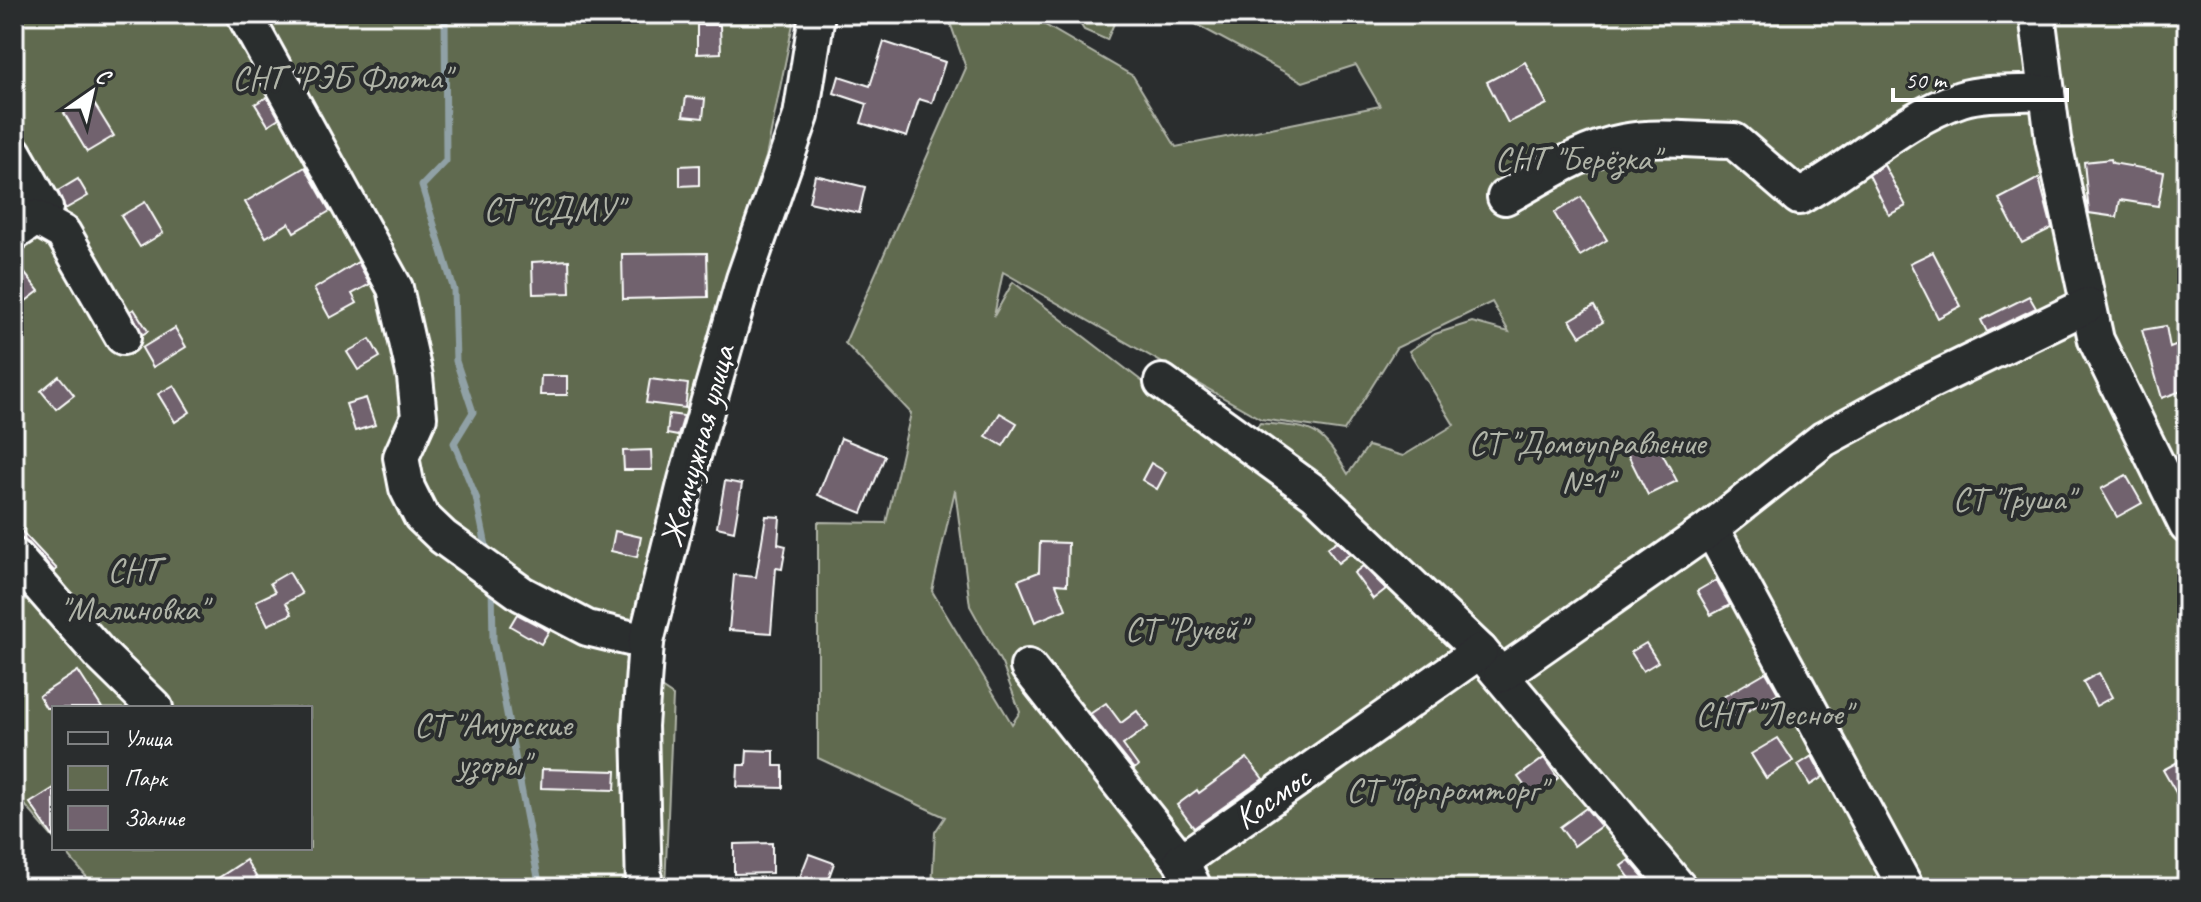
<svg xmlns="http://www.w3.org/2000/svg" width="2201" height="902" font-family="Caveat,sans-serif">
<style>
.green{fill:#616a50;stroke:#b0b4a8;stroke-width:2;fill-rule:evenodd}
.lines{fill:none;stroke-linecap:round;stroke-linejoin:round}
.stream{stroke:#90a1a6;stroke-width:7}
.building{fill:#71626e;stroke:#fff;stroke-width:2}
.minor-casing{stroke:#fff;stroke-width:40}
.minor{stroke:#2a2d2e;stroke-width:34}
.labels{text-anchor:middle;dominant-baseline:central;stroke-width:8;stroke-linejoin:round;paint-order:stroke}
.park-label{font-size:34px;fill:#b0b4a8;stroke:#2a2d2e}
.street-label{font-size:34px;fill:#fff;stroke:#2a2d2e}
</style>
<rect width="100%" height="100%" fill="#2a2d2e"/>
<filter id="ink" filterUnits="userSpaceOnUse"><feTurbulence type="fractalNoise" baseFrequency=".0125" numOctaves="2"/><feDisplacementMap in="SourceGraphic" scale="16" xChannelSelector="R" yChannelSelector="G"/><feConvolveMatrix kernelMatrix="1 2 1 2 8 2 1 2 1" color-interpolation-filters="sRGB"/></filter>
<g filter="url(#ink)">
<g class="green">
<polygon points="14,14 795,14 766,157 739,236 709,378 642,625 625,664 673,696 665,888 96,888 62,848 310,848 310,708 54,708 54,839 14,792"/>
<path d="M947,14h79l107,62 43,71 204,-41 -24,-41 -53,17 -126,-68h1010v874h-1255l3,-56 10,-15 -127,-59v-236l68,1 25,-110 -66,-70 121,-275zM1003,272l258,147 83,12 52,-83 96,-46 17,30 -37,-10 -37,12 -26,17 45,74 -51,31 -35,-10 -20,28c-29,-49 -33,-46 -88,-51l-19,26 -72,-47 -156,-120 -19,34zM955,490l15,116 32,58 18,48 -8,12 -80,-133z"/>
<polygon points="1074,14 1118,14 1107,40 1084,30"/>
</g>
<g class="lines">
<g class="stream">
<polyline points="445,14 446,161 422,186 454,290 456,361 473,412 454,443 476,497 488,556"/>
<polyline points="492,584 493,640 540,888"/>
</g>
</g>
<g class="building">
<polygon points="697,25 720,25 721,53 697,54"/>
<polygon points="884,42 945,62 932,103 919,99 907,137 861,123 867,104 834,93 839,76 870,86"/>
<polygon points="1525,62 1547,104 1508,123 1487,82"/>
<polygon points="90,97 114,136 87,152 64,113"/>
<polygon points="267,97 279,118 268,125 255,104"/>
<polygon points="686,97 705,99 703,118 683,116"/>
<polygon points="2111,159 2112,163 2164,172 2158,206 2120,200 2117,217 2089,213 2084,162"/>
<polygon points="699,165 699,185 680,186 680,166"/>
<polygon points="1884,165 1906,206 1889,215 1869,175"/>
<polygon points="305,167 330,211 294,232 289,223 266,237 245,202"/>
<polygon points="815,175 865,187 859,213 809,202"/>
<polygon points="2039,178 2052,228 2022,243 1999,199"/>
<polygon points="78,179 88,196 65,209 58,191"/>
<polygon points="1581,197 1607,240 1580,256 1554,213"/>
<polygon points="145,202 163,233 140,247 121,216"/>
<polygon points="1933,252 1961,306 1938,318 1910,263"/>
<polygon points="707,253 708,297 623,299 622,254"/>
<polygon points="14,260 39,291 14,310"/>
<polygon points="569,260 570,293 533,294 532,262"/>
<polygon points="358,262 370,284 352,294 357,303 330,318 314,289"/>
<polygon points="2029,296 2036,308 1987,332 1981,320"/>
<polygon points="1594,306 1603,322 1580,336 1570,320"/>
<polygon points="134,309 148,331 142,335 131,311"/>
<polygon points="2166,326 2170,348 2180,344 2187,364 2187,389 2162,398 2142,330"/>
<polygon points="175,328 186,347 153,367 142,348"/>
<polygon points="370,339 380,357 358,370 347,352"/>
<polygon points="59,376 74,395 56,409 41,391"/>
<polygon points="541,376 567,376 567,395 540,395"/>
<polygon points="650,379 688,384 685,408 646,403"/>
<polygon points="174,385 190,412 175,422 158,394"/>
<polygon points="366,398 375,425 355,431 346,404"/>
<polygon points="1000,413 1017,423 1003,446 986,436"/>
<polygon points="669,414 684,416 678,436 667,434"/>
<polygon points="841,438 885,456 862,513 818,495"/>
<polygon points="1654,438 1677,481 1648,495 1626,451"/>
<polygon points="651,450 652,470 624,470 623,451"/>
<polygon points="1151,463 1166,472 1157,489 1142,480"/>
<polygon points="2126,475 2142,503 2117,517 2101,489"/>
<polygon points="725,481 742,484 734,531 717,527"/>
<polygon points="766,516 780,517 778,544 786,546 782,569 776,568 771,633 729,630 734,575 756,577"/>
<polygon points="14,523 57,569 54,571 29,543 14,537"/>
<polygon points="615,531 641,537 637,557 611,551"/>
<polygon points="1337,541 1350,554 1338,563 1327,548"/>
<polygon points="1040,542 1068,543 1067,585 1056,584 1066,609 1035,622 1018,580 1039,572"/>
<polygon points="1363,566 1386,589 1373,599 1354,573"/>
<polygon points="289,572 302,594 286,603 292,614 268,625 256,601 275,592 270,583"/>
<polygon points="1716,580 1730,605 1711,615 1697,591"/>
<polygon points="517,614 549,631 541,644 510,626"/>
<polygon points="1646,643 1658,662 1643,671 1631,652"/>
<polygon points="78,671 102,708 46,708 39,696"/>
<polygon points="1766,672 1778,693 1736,718 1723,697"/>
<polygon points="2099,673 2112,697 2096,706 2083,682"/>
<polygon points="1106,703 1121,723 1137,711 1148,727 1123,745 1138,766 1134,769 1090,714"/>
<polygon points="1778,738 1793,761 1766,778 1751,754"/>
<polygon points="747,750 774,751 774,766 783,766 783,788 737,787 738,765 746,765"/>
<polygon points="1812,756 1823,777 1810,785 1798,765"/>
<polygon points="2187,757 2187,812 2163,770"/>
<polygon points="1247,758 1263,779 1194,828 1177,805 1197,790 1199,793"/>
<polygon points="1544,758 1558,778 1533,797 1518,777"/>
<polygon points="542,769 616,771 615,790 541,788"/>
<polygon points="54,788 54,838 30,803"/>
<polygon points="1586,808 1601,826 1574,846 1560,827"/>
<polygon points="772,843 772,873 734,874 734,844"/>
<polygon points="809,854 834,863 825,888 798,882"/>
<polygon points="246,860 263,888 203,888"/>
<polygon points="1629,860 1653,888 1637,888 1621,866"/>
</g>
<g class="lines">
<g class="minor-casing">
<g id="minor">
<polyline points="244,14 395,288 415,377 419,417 401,457 407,488 421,516 443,537 522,594 587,628 646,642"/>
<polyline points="2037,14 2053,139 2096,340 2187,526"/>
<polyline points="14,153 45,208 36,218"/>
<path d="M1505,197c37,-20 76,-47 118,-55 34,-7 76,-1 111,-1l65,56c56,-30 102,-78 162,-98 25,-8 60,-5 86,-7"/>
<polyline points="14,233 36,218 63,233 123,337"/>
<polyline points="1162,382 1315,493 1480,651 1679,888"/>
<polyline points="1711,528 1906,888"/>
<polyline points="14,556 100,654 155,708"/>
<polyline points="1028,667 1181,861 1194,888"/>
<polyline points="1501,675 1711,528 1824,439 1925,384 2088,305"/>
<polyline points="1181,861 1480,651"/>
<polyline points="644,888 640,726 646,642 686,480 744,279 801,116 817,14"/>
</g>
</g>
<use href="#minor" class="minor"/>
</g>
</g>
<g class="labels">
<g class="park-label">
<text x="341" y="77">СНТ "РЭБ Флота"</text>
<text x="1577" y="158">СНТ "Берёзка"</text>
<text x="553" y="208">СТ "СДМУ"</text>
<text x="1587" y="442">СТ "Домоуправление<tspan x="1587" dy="39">№1"</tspan></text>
<text x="2013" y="498">СТ "Груша"</text>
<text x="133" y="569">СНТ<tspan x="133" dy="39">"Малиновка"</tspan></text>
<text x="1185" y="628">СТ "Ручей"</text>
<text x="1773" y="713">СНТ "Лесное"</text>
<text x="493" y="724">СТ "Амурские<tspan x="493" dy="39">узоры"</tspan></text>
<text x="1446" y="789">СТ "Горпромторг"</text>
</g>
<g class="street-label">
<text transform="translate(697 446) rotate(-75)">Жемчужная улица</text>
<text transform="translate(1272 797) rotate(-35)">Космос</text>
</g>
</g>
<rect width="2201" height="902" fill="none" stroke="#2a2d2e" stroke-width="48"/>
<rect x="24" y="24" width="2153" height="854" fill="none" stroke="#fff" stroke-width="3" filter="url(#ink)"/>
<rect x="52" y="706" width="260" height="144" fill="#2a2d2e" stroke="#7f8182" stroke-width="2"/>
<rect x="68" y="732" width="40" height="12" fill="#2a2d2e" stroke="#7f8182" stroke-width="2"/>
<text x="124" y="746" font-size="24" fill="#ffffff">Улица</text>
<rect x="68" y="766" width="40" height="24" fill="#616a50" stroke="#7f8182" stroke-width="2"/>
<text x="124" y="786" font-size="24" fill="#ffffff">Парк</text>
<rect x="68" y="806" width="40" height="24" fill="#71626e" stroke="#7f8182" stroke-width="2"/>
<text x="124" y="826" font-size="24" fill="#ffffff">Здание</text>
<g transform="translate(92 92) rotate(34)" stroke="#2a2d2e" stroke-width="6" paint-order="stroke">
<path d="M0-6L14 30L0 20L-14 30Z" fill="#ffffff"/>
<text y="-12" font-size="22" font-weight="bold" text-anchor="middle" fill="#ffffff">С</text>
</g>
<path d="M1893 88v12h174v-12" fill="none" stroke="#ffffff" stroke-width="4"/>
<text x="1905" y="88" font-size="24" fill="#ffffff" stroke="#2a2d2e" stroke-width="6" paint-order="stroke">50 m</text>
</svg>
